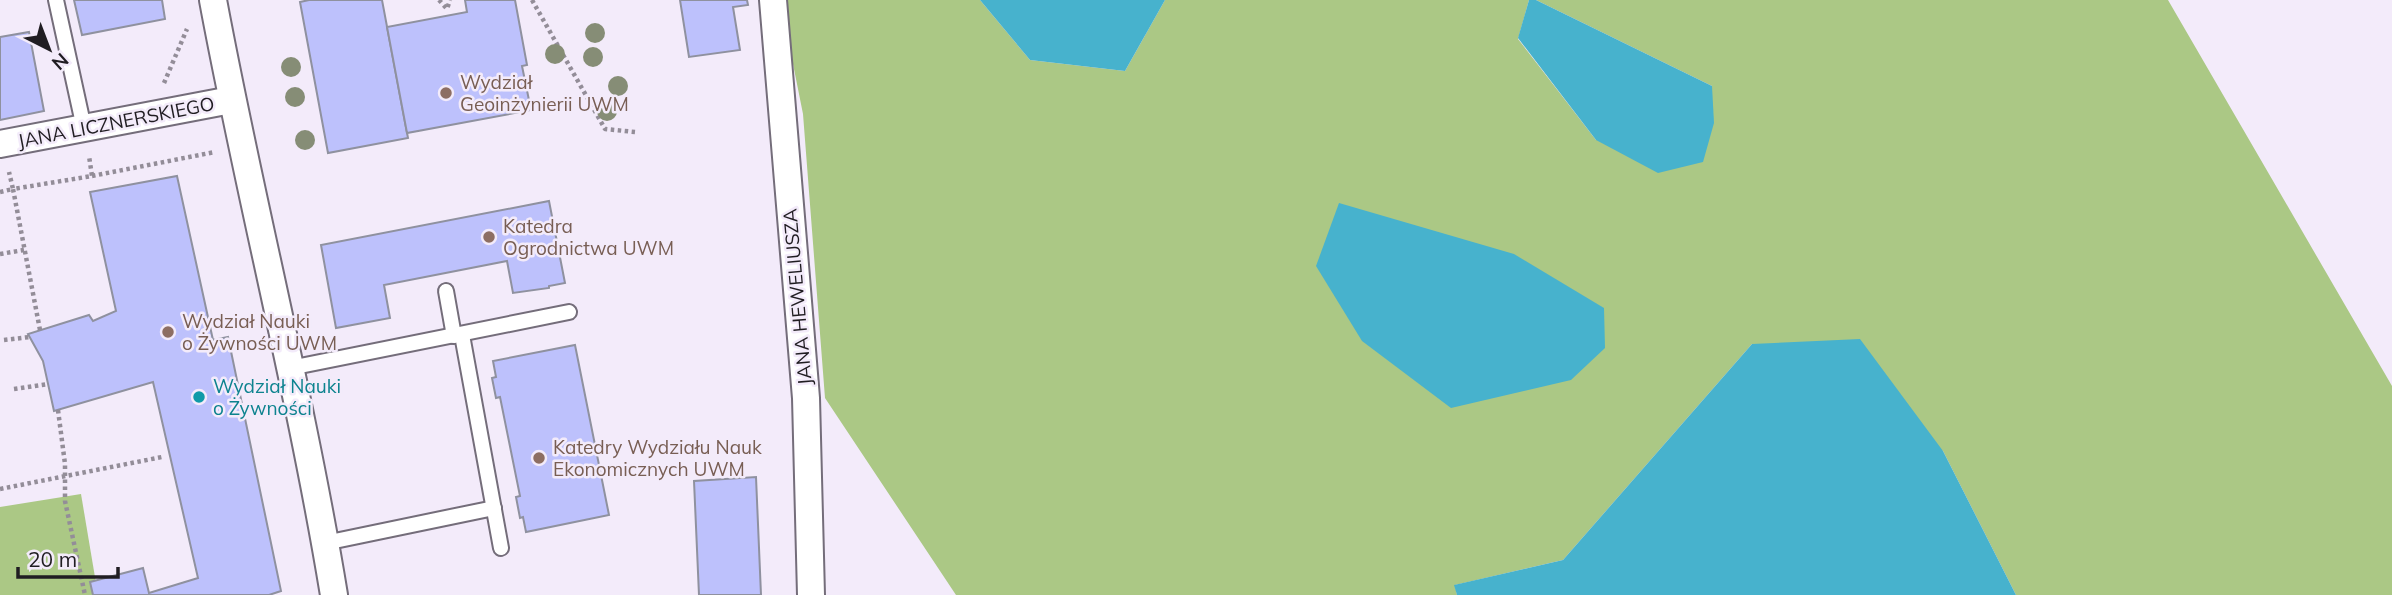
<svg xmlns="http://www.w3.org/2000/svg" width="2392" height="595" font-family="Mulish,sans-serif">
<style>
.green{fill:#abc885}
.water{fill:#47b2cd}
.building{fill:#bdc1fc;stroke:#8f919f;stroke-width:2}
.lines{fill:none;stroke-linecap:round;stroke-linejoin:round}
.lane-casing{stroke:#746d7a;stroke-width:18}
.street-casing{stroke:#746d7a;stroke-width:30}
.path{stroke:#938d98;stroke-width:4.5;stroke-dasharray:3.5 3.5;stroke-linecap:butt}
.lane{stroke:#fff;stroke-width:14}
.street{stroke:#fff;stroke-width:26}
.tree{fill:#868d76}
.education-dot{fill:#8d6e63;stroke:#f3ebfa;stroke-width:2.5}
.culture-dot{fill:#0f9aa8;stroke:#f3ebfa;stroke-width:2.5}
.labels{text-anchor:middle;dominant-baseline:central;stroke-width:5;stroke-linejoin:round;paint-order:stroke}
.education-label{font-size:19px;fill:#785e54;stroke:#f3ebfa;text-anchor:start}
.street-label{font-size:19px;fill:#201d22;stroke:#f3ebfa}
.culture-label{font-size:19px;fill:#0d838f;stroke:#f3ebfa;text-anchor:start}
</style>
<rect width="100%" height="100%" fill="#f3ebfa"/>
<g class="green">
<polygon points="784,0 980,0 1030,60 1125,71 1165,0 1529,0 1518,39 1596,140 1712,86 1536,0 2168,0 2392,386 2392,595 2016,595 1943,451 1752,344 1563,560 1455,585 1457,595 956,595 825,398 803,114 783,14"/>
<polygon points="81,494 98,595 0,595 0,507"/>
</g>
<g class="water">
<polygon points="980,0 1165,0 1125,71 1030,60"/>
<polygon points="1529,0 1536,0 1712,86 1714,123 1703,162 1658,173 1596,140 1518,38"/>
<polygon points="1339,203 1514,254 1604,308 1605,348 1571,380 1451,408 1362,341 1316,266"/>
<polygon points="1860,339 1943,451 2016,595 1457,595 1454,585 1563,560 1752,344"/>
</g>
<g class="building">
<polygon points="74,0 162,0 165,19 82,35"/>
<polygon points="309,0 382,0 408,138 328,153 300,2"/>
<polygon points="465,0 515,0 527,65 522,66 531,110 407,133 387,27 467,12"/>
<polygon points="680,0 747,0 748,5 733,7 740,50 689,57"/>
<polygon points="29,32 44,111 0,120 0,37"/>
<polygon points="177,176 213,340 228,337 281,591 269,595 93,595 90,582 143,568 149,593 198,578 153,382 54,411 43,361 28,334 89,315 93,321 116,311 90,192"/>
<polygon points="549,201 565,283 549,286 549,288 513,293 507,261 384,285 390,318 336,328 321,245"/>
<polygon points="575,345 609,515 526,532 523,517 520,518 516,497 520,496 500,397 496,398 492,378 496,377 493,361"/>
<polygon points="756,477 761,595 699,595 694,481"/>
</g>
<g class="lines">
<g class="lane-casing">
<g id="lane">
<polyline points="56,0 84,128"/>
<polyline points="446,291 454,336"/>
<polyline points="462,335 501,548"/>
<polyline points="290,368 569,312"/>
<polyline points="325,543 494,508"/>
</g>
</g>
<g class="street-casing">
<g id="street">
<path d="M213,0c37,199 88,395 121,595"/>
<polyline points="773,0 806,398 811,595"/>
<polyline points="0,144 231,100"/>
</g>
</g>
<g class="path">
<polyline points="439,0 447,9 450,0"/>
<polyline points="532,0 605,129 635,132"/>
<polyline points="164,83 187,29"/>
<polyline points="92,176 215,152"/>
<polyline points="0,192 13,189 9,172"/>
<polyline points="0,254 24,250"/>
<polyline points="40,330 13,189 92,176 89,156"/>
<polyline points="4,340 30,337"/>
<polyline points="14,389 48,384"/>
<polyline points="58,410 65,464 65,501 85,595"/>
<polyline points="0,489 162,457"/>
</g>
<use href="#lane" class="lane"/>
<use href="#street" class="street"/>
</g>
<g class="tree">
<circle cx="595" cy="33" r="10"/>
<circle cx="555" cy="54" r="10"/>
<circle cx="593" cy="57" r="10"/>
<circle cx="291" cy="67" r="10"/>
<circle cx="618" cy="86" r="10"/>
<circle cx="295" cy="97" r="10"/>
<circle cx="607" cy="111" r="10"/>
<circle cx="305" cy="140" r="10"/>
</g>
<g class="education-dot">
<circle cx="446" cy="93" r="7"/>
<circle cx="489" cy="237" r="7"/>
<circle cx="168" cy="332" r="7"/>
<circle cx="539" cy="458" r="7"/>
</g>
<circle class="culture-dot" cx="199" cy="397" r="7"/>
<g class="labels">
<g class="education-label">
<text x="460" y="82">Wydział<tspan x="460" dy="22">Geoinżynierii UWM</tspan></text>
<text x="503" y="226">Katedra<tspan x="503" dy="22">Ogrodnictwa UWM</tspan></text>
<text x="182" y="321">Wydział Nauki<tspan x="182" dy="22">o Żywności UWM</tspan></text>
<text x="553" y="447">Katedry Wydziału Nauk<tspan x="553" dy="22">Ekonomicznych UWM</tspan></text>
</g>
<g class="street-label">
<text transform="translate(116 122) rotate(-11)">JANA LICZNERSKIEGO</text>
<text transform="translate(797 297) rotate(-95)">JANA HEWELIUSZA</text>
</g>
<g class="culture-label">
<text x="213" y="386">Wydział Nauki<tspan x="213" dy="22">o Żywności</tspan></text>
</g>
</g>
<g transform="translate(49 49) rotate(138)" stroke="#f3ebfa" stroke-width="5" paint-order="stroke">
<path d="M0-5L12 26L0 18L-12 26Z" fill="#201d22"/>
<text y="-10" font-size="19" font-weight="bold" text-anchor="middle" fill="#201d22">N</text>
</g>
<path d="M18 567v10h100v-10" fill="none" stroke="#201d22" stroke-width="3.5"/>
<text x="28" y="567" font-size="21" fill="#201d22" stroke="#f3ebfa" stroke-width="5" paint-order="stroke">20 m</text>
</svg>
